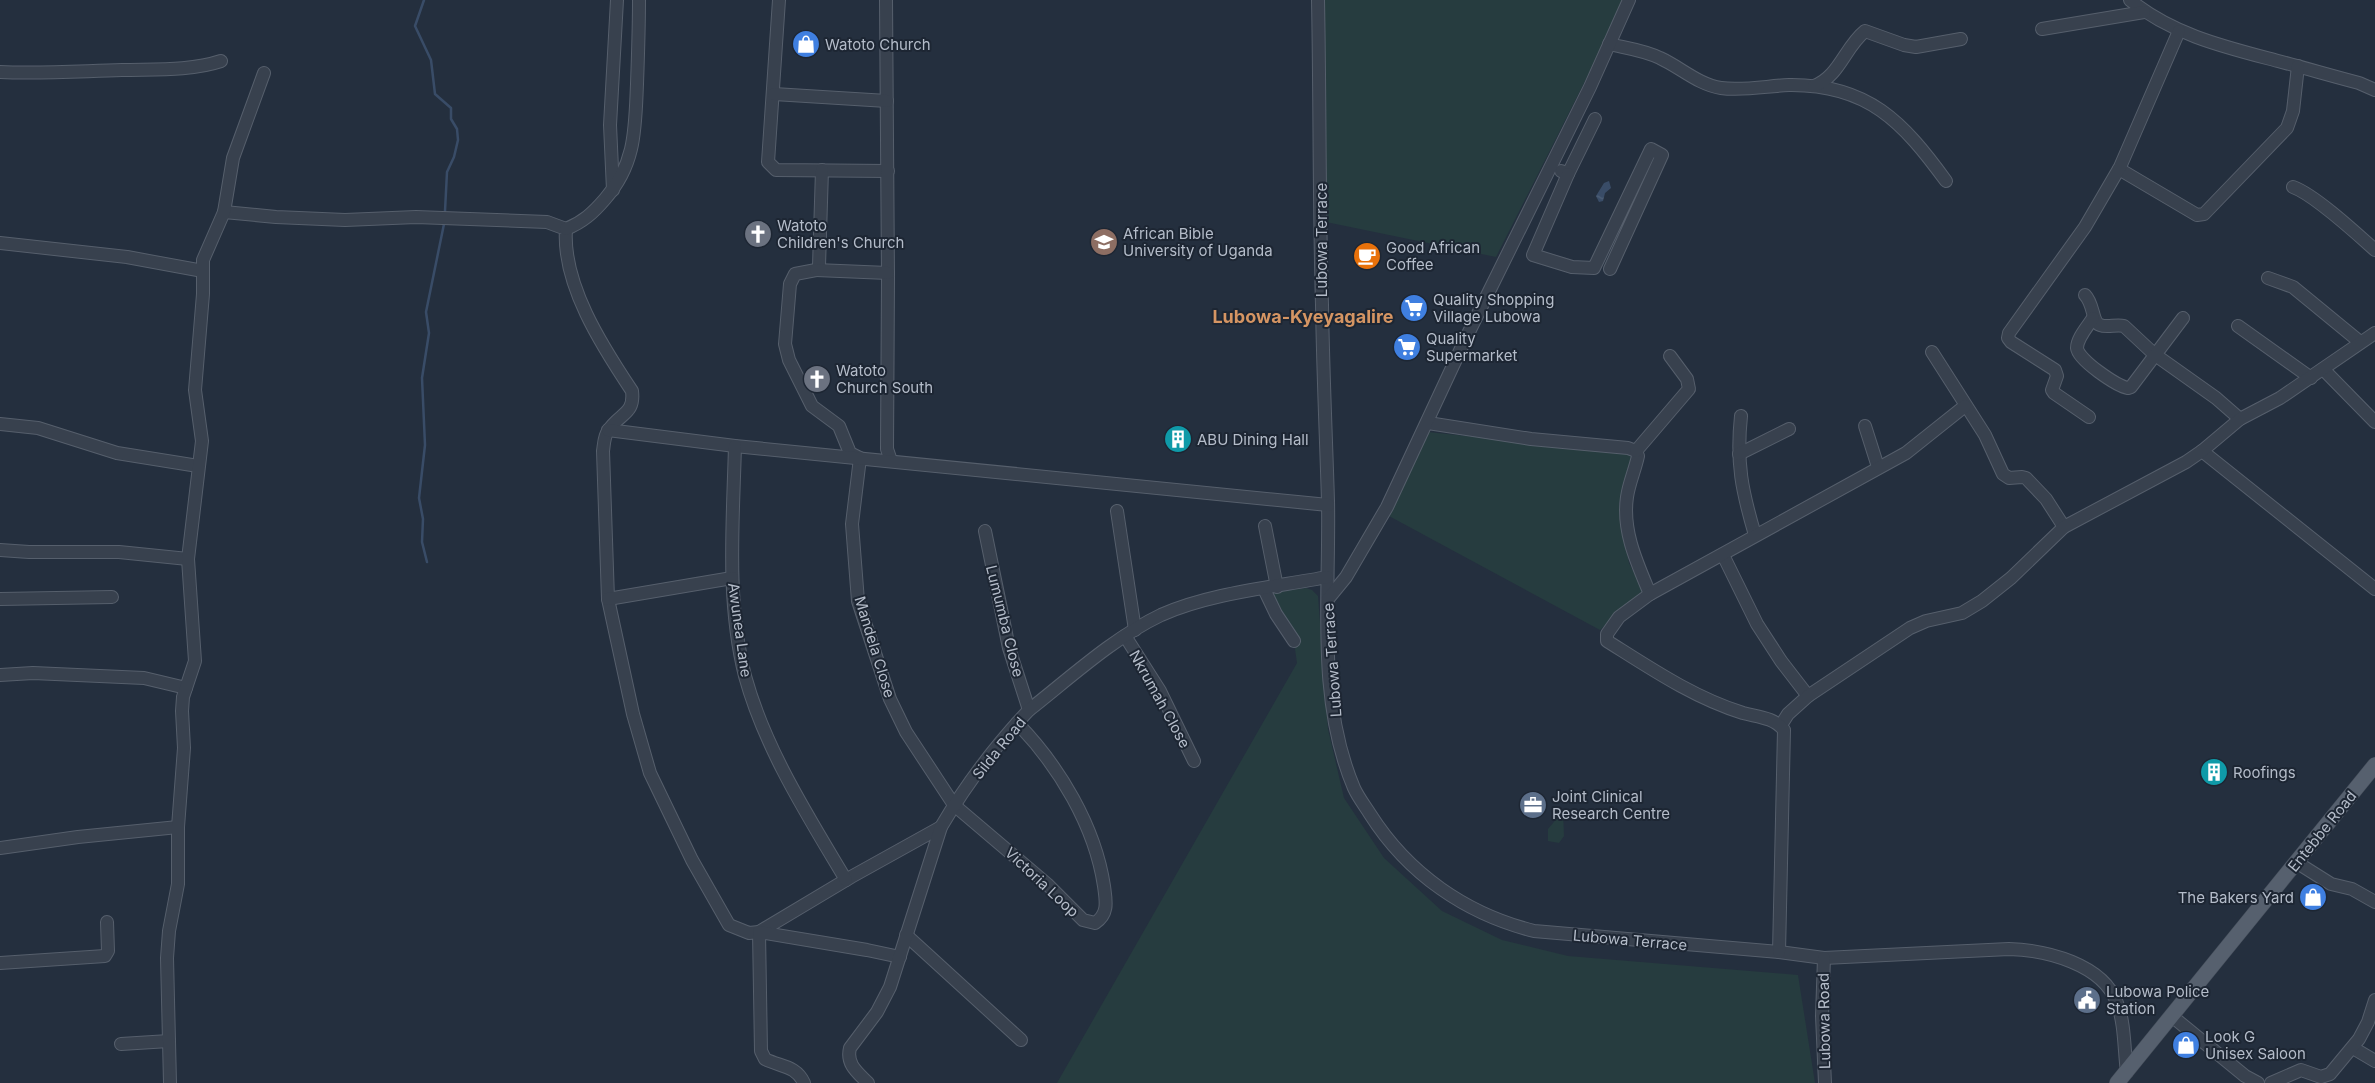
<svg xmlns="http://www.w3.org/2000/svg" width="2375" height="1083" font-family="Inter,sans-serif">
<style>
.grass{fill:#263c3f}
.water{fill:url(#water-ripples)}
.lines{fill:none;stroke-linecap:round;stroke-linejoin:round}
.stream{stroke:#394c67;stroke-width:2.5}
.minor-casing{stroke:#565f6c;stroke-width:14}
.major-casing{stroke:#414a57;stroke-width:16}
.minor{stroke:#38414e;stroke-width:12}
.major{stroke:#56606e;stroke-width:15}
.labels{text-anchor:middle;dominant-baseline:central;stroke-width:4;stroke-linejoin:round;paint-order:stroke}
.poi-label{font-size:15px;fill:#b4bcc9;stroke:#1d2633;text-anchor:start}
.street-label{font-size:15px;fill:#b4bcc9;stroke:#1d2633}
.quarter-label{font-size:18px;font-weight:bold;fill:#d59563;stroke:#1d2633}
</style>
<defs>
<pattern id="water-ripples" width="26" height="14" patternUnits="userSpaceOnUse" patternTransform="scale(1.25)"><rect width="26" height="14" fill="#394c67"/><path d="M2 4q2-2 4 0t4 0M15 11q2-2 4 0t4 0" fill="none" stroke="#53647b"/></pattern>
</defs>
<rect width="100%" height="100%" fill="#242f3e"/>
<g class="grass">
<polygon points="1323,0 1626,0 1496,257 1326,222"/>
<polygon points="1428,432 1631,453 1629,473 1619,504 1629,563 1643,590 1600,630 1389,516"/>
<polygon points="1306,588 1312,590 1318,596 1328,729 1344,798 1384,858 1442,911 1502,940 1568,956 1798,975 1815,1083 1057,1083 1297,663 1295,649 1298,640 1281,615 1272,592"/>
<polygon points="1563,811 1564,836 1559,843 1548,841 1548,829"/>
</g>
<polygon class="water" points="1609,181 1611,188 1605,193 1603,201 1599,202 1596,196 1604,183"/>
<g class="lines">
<g class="stream">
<polyline points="424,0 415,26 431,60 435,94 451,108 451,119 457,129 458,140 454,157 447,172 445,211"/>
<polyline points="427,562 422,542 423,519 419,498 425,445 422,378 429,333 426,312 444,224"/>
</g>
<g class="minor-casing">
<g id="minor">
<polyline points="779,0 768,162 776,170 888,171"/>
<polyline points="886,0 888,278 887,449 891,461"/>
<path d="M1318,0c2,102 1,203 4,305 1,66 4,131 6,196 2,94 -12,198 26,287 4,9 11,18 16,26 38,60 96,100 164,117l245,21 45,6 185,-9c37,1 94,15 108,54 8,20 7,47 10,69"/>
<path d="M2130,0c43,35 95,47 148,61 27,7 54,15 81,22l16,7"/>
<polyline points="2042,29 2144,12"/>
<path d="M1609,44c17,4 35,6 51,14 20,9 39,27 61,30 22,3 46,-2 68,-3 79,-1 114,37 157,96"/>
<path d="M0,72c41,2 82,-1 122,-2 32,-1 69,1 99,-9"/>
<path d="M1814,86c25,-9 31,-39 51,-55l39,14 12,2 45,-8"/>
<polyline points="774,94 887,101"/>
<polyline points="2119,169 2197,215 2204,214 2287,128 2293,111 2298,66"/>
<path d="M822,170l-3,96 -3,4 -21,4 -5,10 -5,60 4,16 23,46 27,20 11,27 10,5 -8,66 6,77 32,98 16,33 48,73 93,79 36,36 12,3c14,-9 11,-22 9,-37 -9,-60 -45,-120 -87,-163"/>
<polyline points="1561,171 1568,174 1595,119"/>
<polyline points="1568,174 1533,255 1572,267 1594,268 1651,149 1662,155 1610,269"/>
<path d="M2293,187c22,8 63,46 82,63"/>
<polyline points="613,190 610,125 617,0"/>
<path d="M224,212l52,5 69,3 71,-3 131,5 19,7c-4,55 36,117 66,162 3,24 -13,22 -24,40 -4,5 -4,14 -5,20l5,148 25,115 17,59 42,87 37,65 20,8 10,-1 92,-55 90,-50"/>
<path d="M566,229c17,-7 27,-16 39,-30 31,-35 30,-70 32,-115 1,-28 2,-56 2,-84"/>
<polyline points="0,243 127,257 203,271"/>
<polyline points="816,270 888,273"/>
<polyline points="2268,278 2293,287 2360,342"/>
<path d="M2085,295c9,9 7,27 15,30 7,3 16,-1 24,1l30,28 62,44 24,21"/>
<path d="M2093,318c-5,8 -16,20 -16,30 1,12 40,38 51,40l3,-1 52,-69"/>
<polyline points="2238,326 2311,378"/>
<polyline points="1932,352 1985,435 2003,474 2009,478 2022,477 2026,478 2046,499 2064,527"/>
<polyline points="2323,369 2375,422"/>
<path d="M1741,416c-5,47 1,75 14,119"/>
<polyline points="2089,417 2054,393 2052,390 2057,376 2055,370 2011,342 2008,338 2009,333 2085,227 2120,167 2179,31"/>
<path d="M1428,423l103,16 97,9 8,3 2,5c-3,14 -9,27 -11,41 -5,34 10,66 23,97"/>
<polyline points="0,424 38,428 117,453 198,466"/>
<polyline points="1865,426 1878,467"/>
<polyline points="608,430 735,446 1328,505"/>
<path d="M735,446c-2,76 -9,155 10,230 20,73 63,140 101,204"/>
<polyline points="1636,451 1689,389 1687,379 1670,356"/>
<polyline points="2202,451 2375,589"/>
<polyline points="1739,454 1789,429"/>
<polyline points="1117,511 1135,630"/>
<polyline points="1265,526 1277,587"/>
<polyline points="985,531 1009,648 1029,710"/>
<polyline points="0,550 29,552 119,552 188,559"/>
<polyline points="1723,555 1757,624 1781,661 1808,696"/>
<polyline points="1264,589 1276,614 1294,641"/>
<polyline points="0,599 112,597"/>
<polyline points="608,599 732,578"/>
<polyline points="1328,599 1346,577 1387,507 1465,340 1590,87 1629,0"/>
<polyline points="1125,636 1160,691 1194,761"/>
<polyline points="0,675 33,673 144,678 186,688"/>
<polyline points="1781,725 1788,714 1808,696 1910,628 1926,621 1962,613 1982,601 2011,578 2064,527 2186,462 2202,451 2240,419 2280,398 2375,333"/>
<polyline points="0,848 78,837 178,827"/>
<polyline points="2296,862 2331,884 2352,889 2375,902"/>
<polyline points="906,935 1021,1040"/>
<path d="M1779,952l5,-222c-11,-13 -26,-13 -41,-17 -49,-15 -93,-45 -136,-72v-7l12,-17 31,-23 256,-141 59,-47"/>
<polyline points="1824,958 1822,1016 1825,1083"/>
<polyline points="0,963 105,956 108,951 107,922"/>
<polyline points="2173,1017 2245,1076 2258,1083"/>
<polyline points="121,1044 169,1041"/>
<polyline points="2353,1048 2375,1061"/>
<polyline points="170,1083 167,958 169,931 178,884 178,827 184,748 182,711 183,697 195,661 188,559 202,441 195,390 203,294 203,260 224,212 233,158 264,73"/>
<path d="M804,1083c-8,-18 -24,-16 -39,-24l-4,-8 -2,-119 108,18 33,7"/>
<path d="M868,1083c-11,-11 -22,-19 -18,-35l27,-36 13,-25 51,-160c24,-41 55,-82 88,-117 42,-33 84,-72 132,-95 49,-22 114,-28 166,-38"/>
<polyline points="2271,1083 2301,1070 2321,1077 2330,1074 2359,1039 2368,1022 2375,1000"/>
</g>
</g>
<g class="major-casing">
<polyline id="major" points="2117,1083 2375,765"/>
</g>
<use href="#minor" class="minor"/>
<use href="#major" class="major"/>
</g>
<defs>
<g id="shop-disc" transform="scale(1.4375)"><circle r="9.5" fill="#3f7fe0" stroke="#1d2633"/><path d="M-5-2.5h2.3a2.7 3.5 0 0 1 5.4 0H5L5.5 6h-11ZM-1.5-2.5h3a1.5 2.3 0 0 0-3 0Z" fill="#fff"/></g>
<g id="church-disc" transform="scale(1.4375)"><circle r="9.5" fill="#6b7280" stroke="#1d2633"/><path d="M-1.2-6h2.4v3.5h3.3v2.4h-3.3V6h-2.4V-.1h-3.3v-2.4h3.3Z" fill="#fff"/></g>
<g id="university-disc" transform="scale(1.4375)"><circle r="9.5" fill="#8d6e63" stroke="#1d2633"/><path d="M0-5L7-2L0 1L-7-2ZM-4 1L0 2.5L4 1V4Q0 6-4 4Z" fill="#fff"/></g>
<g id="cafe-disc" transform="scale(1.4375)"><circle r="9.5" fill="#e8710a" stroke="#1d2633"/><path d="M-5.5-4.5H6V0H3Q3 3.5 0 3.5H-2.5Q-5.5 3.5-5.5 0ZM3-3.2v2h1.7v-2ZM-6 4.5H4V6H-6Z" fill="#fff"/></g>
<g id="supermarket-disc" transform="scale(1.4375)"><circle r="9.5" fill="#3f7fe0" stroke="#1d2633"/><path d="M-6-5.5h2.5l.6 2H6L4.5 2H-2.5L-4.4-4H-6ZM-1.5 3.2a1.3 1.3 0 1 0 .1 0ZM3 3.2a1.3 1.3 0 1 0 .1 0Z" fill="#fff"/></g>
<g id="building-disc" transform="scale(1.4375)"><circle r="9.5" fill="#0f9aa8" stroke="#1d2633"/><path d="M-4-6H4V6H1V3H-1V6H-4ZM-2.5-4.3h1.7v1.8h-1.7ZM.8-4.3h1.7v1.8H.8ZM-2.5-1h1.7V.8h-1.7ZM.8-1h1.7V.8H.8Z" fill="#fff"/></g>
<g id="office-disc" transform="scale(1.4375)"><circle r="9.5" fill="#5c6f8a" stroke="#1d2633"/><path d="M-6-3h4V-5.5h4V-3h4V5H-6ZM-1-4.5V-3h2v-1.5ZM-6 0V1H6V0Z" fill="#fff"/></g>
<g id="civic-disc" transform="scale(1.4375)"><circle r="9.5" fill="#5c6f8a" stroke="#1d2633"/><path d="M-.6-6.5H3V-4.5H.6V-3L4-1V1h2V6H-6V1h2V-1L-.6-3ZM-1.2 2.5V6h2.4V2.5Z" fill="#fff"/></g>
</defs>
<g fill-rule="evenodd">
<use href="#shop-disc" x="806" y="44"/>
<use href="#church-disc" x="758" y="234"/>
<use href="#university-disc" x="1104" y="242"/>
<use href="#cafe-disc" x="1367" y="256"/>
<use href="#supermarket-disc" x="1414" y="308"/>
<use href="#supermarket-disc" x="1407" y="347"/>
<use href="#church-disc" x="817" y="379"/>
<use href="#building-disc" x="1178" y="439"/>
<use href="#building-disc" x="2214" y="772"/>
<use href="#office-disc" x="1533" y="805"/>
<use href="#shop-disc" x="2313" y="897"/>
<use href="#civic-disc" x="2087" y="1000"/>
<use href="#shop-disc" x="2186" y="1045"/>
</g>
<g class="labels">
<g class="poi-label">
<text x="825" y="44">Watoto Church</text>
<text x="777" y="225">Watoto<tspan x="777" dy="17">Children's Church</tspan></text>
<text x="1123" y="233">African Bible<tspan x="1123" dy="17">University of Uganda</tspan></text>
<text x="1386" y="247">Good African<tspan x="1386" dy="17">Coffee</tspan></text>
<text x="1433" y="299">Quality Shopping<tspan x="1433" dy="17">Village Lubowa</tspan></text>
<text x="1426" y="338">Quality<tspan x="1426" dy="17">Supermarket</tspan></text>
<text x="836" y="370">Watoto<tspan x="836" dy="17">Church South</tspan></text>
<text x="1197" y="439">ABU Dining Hall</text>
<text x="2233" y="772">Roofings</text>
<text x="1552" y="796">Joint Clinical<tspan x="1552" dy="17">Research Centre</tspan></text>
<text x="2294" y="897" text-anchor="end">The Bakers Yard</text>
<text x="2106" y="991">Lubowa Police<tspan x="2106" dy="17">Station</tspan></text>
<text x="2205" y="1036">Look G<tspan x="2205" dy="17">Unisex Saloon</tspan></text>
</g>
<g class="street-label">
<text transform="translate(1321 240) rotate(-90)">Lubowa Terrace</text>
<text transform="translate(1005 621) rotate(76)">Lumumba Close</text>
<text transform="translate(740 630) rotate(82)">Awunea Lane</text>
<text transform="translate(875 647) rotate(73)">Mandela Close</text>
<text transform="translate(1332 660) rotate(-94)">Lubowa Terrace</text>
<text transform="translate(1160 699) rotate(61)">Nkrumah Close</text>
<text transform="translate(999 748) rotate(-51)">Silda Road</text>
<text transform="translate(2322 831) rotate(-51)">Entebbe Road</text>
<text transform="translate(1042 882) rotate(43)">Victoria Loop</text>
<text transform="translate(1630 940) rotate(5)">Lubowa Terrace</text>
<text transform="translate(1824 1021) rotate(-91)">Lubowa Road</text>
</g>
<g class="quarter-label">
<text x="1303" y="316">Lubowa-Kyeyagalire</text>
</g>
</g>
</svg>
